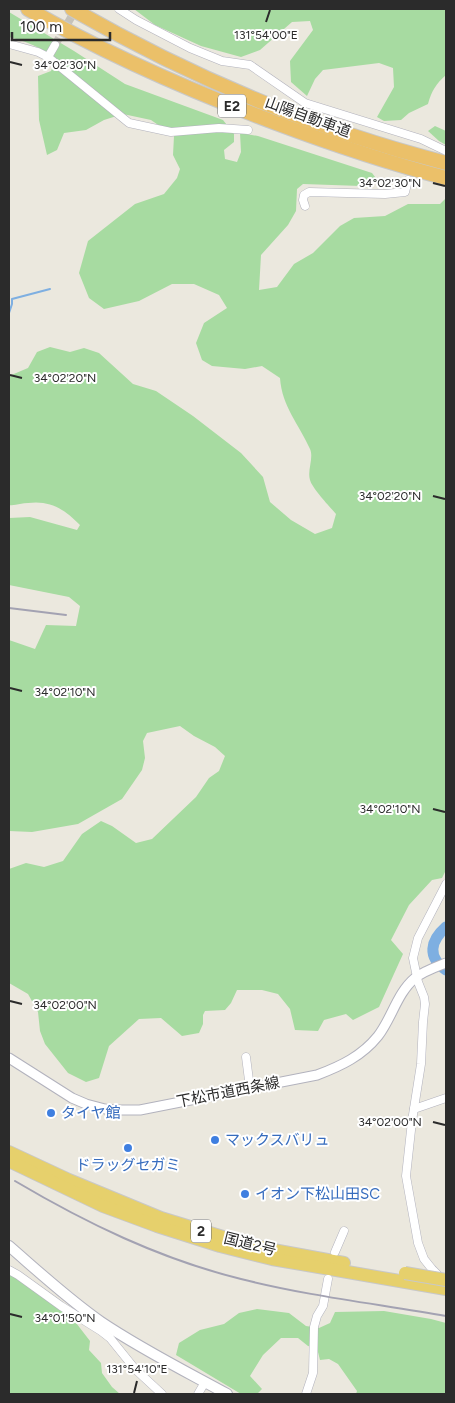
<svg xmlns="http://www.w3.org/2000/svg" width="455" height="1403" font-family="Figtree,'Noto Sans JP',sans-serif">
<style>
.green{fill:#a7dba1}
.lines{fill:none;stroke-linecap:round;stroke-linejoin:round}
.stream{stroke:#7eafe1;stroke-width:2}
.river{stroke:#7eafe1;stroke-width:11}
.minor-tunnel{stroke:#c5c2ba;stroke-width:8;stroke-dasharray:8 4;stroke-linecap:butt}
.minor-casing{stroke:#b2b2bd;stroke-width:9}
.tertiary-casing{stroke:#b2b2bd;stroke-width:11}
.secondary-casing{stroke:#b2b2bd;stroke-width:12}
.trunk-casing{stroke:#c8c8c8;stroke-width:14}
.motorway-casing{stroke:#c8c8c8;stroke-width:16}
.minor{stroke:#fff;stroke-width:8}
.tertiary{stroke:#fff;stroke-width:9}
.secondary{stroke:#fff;stroke-width:10}
.trunk{stroke:#e6d06c;stroke-width:12}
.motorway{stroke:#ebc069;stroke-width:14}
.rail{stroke:#a3a2b2;stroke-width:2}
.trunk-bridge-casing{stroke:#c8c8c8;stroke-width:14;stroke-linecap:butt}
.trunk-bridge{stroke:#e6d06c;stroke-width:12}
.ticks{fill:none;stroke:#2b2b2b;stroke-width:2}
.shop-dot{fill:#3f7fe0;stroke:#fff;stroke-width:2}
.labels{text-anchor:middle;dominant-baseline:central;stroke-width:4;stroke-linejoin:round;paint-order:stroke}
.shield{fill:#fff;stroke:#6b6b6b;stroke-width:1}
.shield-label{font-size:14px;font-weight:bold;fill:#2b2b2b}
.street-label{font-size:15px;fill:#2b2b2b;stroke:#fff}
.shop-label{font-size:15px;fill:#366cbe;stroke:#fff;text-anchor:start}
.ticks-label{font-size:12px;text-anchor:middle;fill:#2b2b2b;stroke:#fff;stroke-width:4;stroke-linejoin:round;paint-order:stroke}
</style>
<rect width="100%" height="100%" fill="#ebe8de"/>
<g class="green">
<path d="M134,9h312v66c-10,9 -14,15 -18,29l-19,9 -8,7 -17,1 -7,-4 17,-30 -1,-19 -14,-5 -56,7 -8,9 -8,17 -16,-14 -1,-21 23,-31 -3,-9 -18,1 -32,28 -19,7 -40,-11 -46,-21z"/>
<path d="M9,12l65,39 51,33 98,36 11,14v8l-10,8 1,9 12,3 4,-10 -1,-19 18,3 114,37 7,9 -18,4 -58,-2 -6,5 -1,22 -8,14 -27,30 -2,35 18,-3 17,-23 19,-11 27,-27 14,-8 31,-2 23,-12h32l6,-6v672l-4,8 -10,2 -23,25 -18,35 12,14 -24,53 -26,13 -7,-6 -22,6 -6,11 -23,-1 -5,-21 -12,-15 -16,-4h-25l-6,13 -6,7 -20,1 -2,4v9l-4,9 -17,3 -21,-18 -22,1 -30,27 -10,32 -13,4 -18,-9 -23,-29 -5,-13 -2,-19 -10,-18 -19,-11v-114l17,-6 18,4 19,-6 19,-27 19,-13 11,5 24,17 16,-4 44,-42 13,-19 10,-7 6,-15 -10,-9 -21,-11 -14,-10 -33,7 -4,8 2,17 -3,12 -20,29 -44,25 -46,8 -23,-1v-191l26,9 11,-24 30,1 4,-20 -11,-9 -60,-12v-67l21,-1 47,13 3,-5c-15,-15 -29,-25 -52,-22 -6,0 -13,3 -19,2v-129l19,-8 9,-16 13,-5 20,5 14,-4 15,5 34,31 23,7 37,25 48,37 22,24 7,25 21,18 24,14 17,-6 4,-14c-6,-7 -24,-26 -26,-34 -3,-10 4,-22 0,-31 -11,-25 -28,-42 -30,-71l-18,-12 -17,3 -33,-3 -10,-6 -6,-17 8,-20 23,-15 -8,-13 -25,-11h-22l-33,17 -35,8 -15,-11 -10,-25 9,-32 47,-37 29,-10 13,-16 3,-9 -7,-14 1,-19 -23,-16 -28,-6 -19,6 -18,10 -22,3 -7,17 -10,5 -8,-35 -1,-44 13,-5 5,-13c-15,-10 -30,-17 -47,-21z"/>
<polygon points="435,126 446,131 446,145 439,141 428,131"/>
<polygon points="9,1274 15,1277 73,1319 90,1341 89,1350 101,1363 102,1373 112,1387 120,1394 9,1394"/>
<polygon points="257,1309 289,1313 306,1326 319,1328 330,1323 335,1312 384,1311 431,1319 446,1323 446,1394 356,1394 357,1391 338,1364 329,1359 320,1360 317,1348 308,1346 298,1338 281,1338 263,1355 250,1376 262,1389 257,1394 241,1394 176,1355 179,1343 200,1330 224,1324 239,1313"/>
</g>
<g class="lines">
<polyline class="stream" points="9,313 12,304 12,299 50,289"/>
<path class="river" d="M446,927c-16,14 -19,30 0,43"/>
<polyline class="minor-tunnel" points="55,45 76,9"/>
<g class="minor-casing">
<g id="minor">
<polyline points="119,9 136,20 190,48 222,61 250,65 305,103 421,139 446,151"/>
<polyline points="9,44 38,52 48,57 129,123 171,132 219,128 248,130"/>
<polyline points="48,57 55,45"/>
<polyline points="305,206 303,200 304,195 309,192 385,194 405,192 408,180"/>
<polyline points="246,1057 250,1088"/>
<polyline points="414,1109 446,1098"/>
<polyline points="335,1252 344,1231"/>
<polyline points="9,1270 18,1275 61,1306 101,1331 110,1338 135,1369 162,1394"/>
<polyline points="441,1278 432,1269 424,1259 418,1243 406,1176 412,1121 421,1064 423,1022 425,1004 424,997 418,982 413,958 418,938 446,884"/>
<polyline points="198,1394 205,1382"/>
<polyline points="306,1394 313,1373 314,1327 317,1316 323,1306 328,1279"/>
</g>
</g>
<g class="tertiary-casing">
<path id="tertiary" d="M9,1058l63,40 14,6 19,5 15,1h20l177,-35c24,-9 45,-19 61,-39 14,-18 19,-43 37,-58 9,-7 21,-11 31,-15"/>
</g>
<g class="secondary-casing">
<path id="secondary" d="M9,1246c30,26 59,53 92,76 40,27 84,49 126,72"/>
</g>
<g class="trunk-casing">
<g id="trunk">
<polyline points="9,1152 69,1180 161,1218 223,1237 273,1250 344,1263"/>
<polyline points="9,1161 103,1206 157,1226 220,1246 272,1259 446,1289"/>
</g>
</g>
<g class="motorway-casing">
<g id="motorway">
<path d="M28,9c79,46 163,82 248,114 56,21 113,40 170,55"/>
<path d="M72,9c117,67 243,121 374,154"/>
</g>
</g>
<use href="#minor" class="minor"/>
<use href="#tertiary" class="tertiary"/>
<use href="#secondary" class="secondary"/>
<use href="#trunk" class="trunk"/>
<use href="#motorway" class="motorway"/>
<g class="rail">
<polyline points="9,608 66,615"/>
<path d="M15,1181c71,42 145,78 226,98 67,17 137,25 205,37"/>
</g>
<g class="trunk-bridge-casing">
<polyline id="trunk-bridge" points="405,1273 446,1280"/>
</g>
<use href="#trunk-bridge" class="trunk-bridge"/>
</g>
<path class="ticks" d="M266,22l4,-12M10,62l12,3M433,183l12,3M10,375l12,3M433,496l12,3M10,688l12,3M433,809l12,3M10,1001l12,3M433,1122l12,3M10,1314l12,3M134,1393l3,-12"/>
<g class="shop-dot">
<circle cx="51" cy="1113" r="5"/>
<circle cx="215" cy="1140" r="5"/>
<circle cx="128" cy="1148" r="5"/>
<circle cx="245" cy="1194" r="5"/>
</g>
<g class="labels">
<g class="shield">
<rect x="218" y="94.5" width="28" height="23" rx="4"/>
<rect x="191" y="1219.5" width="20" height="23" rx="4"/>
</g>
<g class="shield-label">
<text x="232" y="106">E2</text>
<text x="201" y="1231">2</text>
</g>
<g class="street-label">
<text transform="translate(308 117) rotate(20)">山陽自動車道</text>
<text transform="translate(228 1092) rotate(-11)">下松市道西条線</text>
<text transform="translate(250 1244) rotate(14)">国道2号</text>
</g>
<g class="shop-label">
<text x="61" y="1113">タイヤ館</text>
<text x="225" y="1140">マックスバリュ</text>
<text x="128" y="1165" text-anchor="middle">ドラッグセガミ</text>
<text x="255" y="1194">イオン下松山田SC</text>
</g>
</g>
<g class="ticks-label">
<text x="266" y="39">131°54'00"E</text>
<text x="65" y="69">34°02'30"N</text>
<text x="390" y="187">34°02'30"N</text>
<text x="65" y="382">34°02'20"N</text>
<text x="390" y="500">34°02'20"N</text>
<text x="65" y="696">34°02'10"N</text>
<text x="390" y="813">34°02'10"N</text>
<text x="65" y="1009">34°02'00"N</text>
<text x="390" y="1126">34°02'00"N</text>
<text x="65" y="1322">34°01'50"N</text>
<text x="137" y="1373">131°54'10"E</text>
</g>
<rect width="455" height="1403" fill="none" stroke="#2b2b2b" stroke-width="20"/>
<path d="M12 32v8h98v-8" fill="none" stroke="#2b2b2b" stroke-width="2.5"/>
<text x="20" y="32" font-size="15" fill="#2b2b2b" stroke="#ffffff" stroke-width="4" paint-order="stroke">100 m</text>
</svg>
